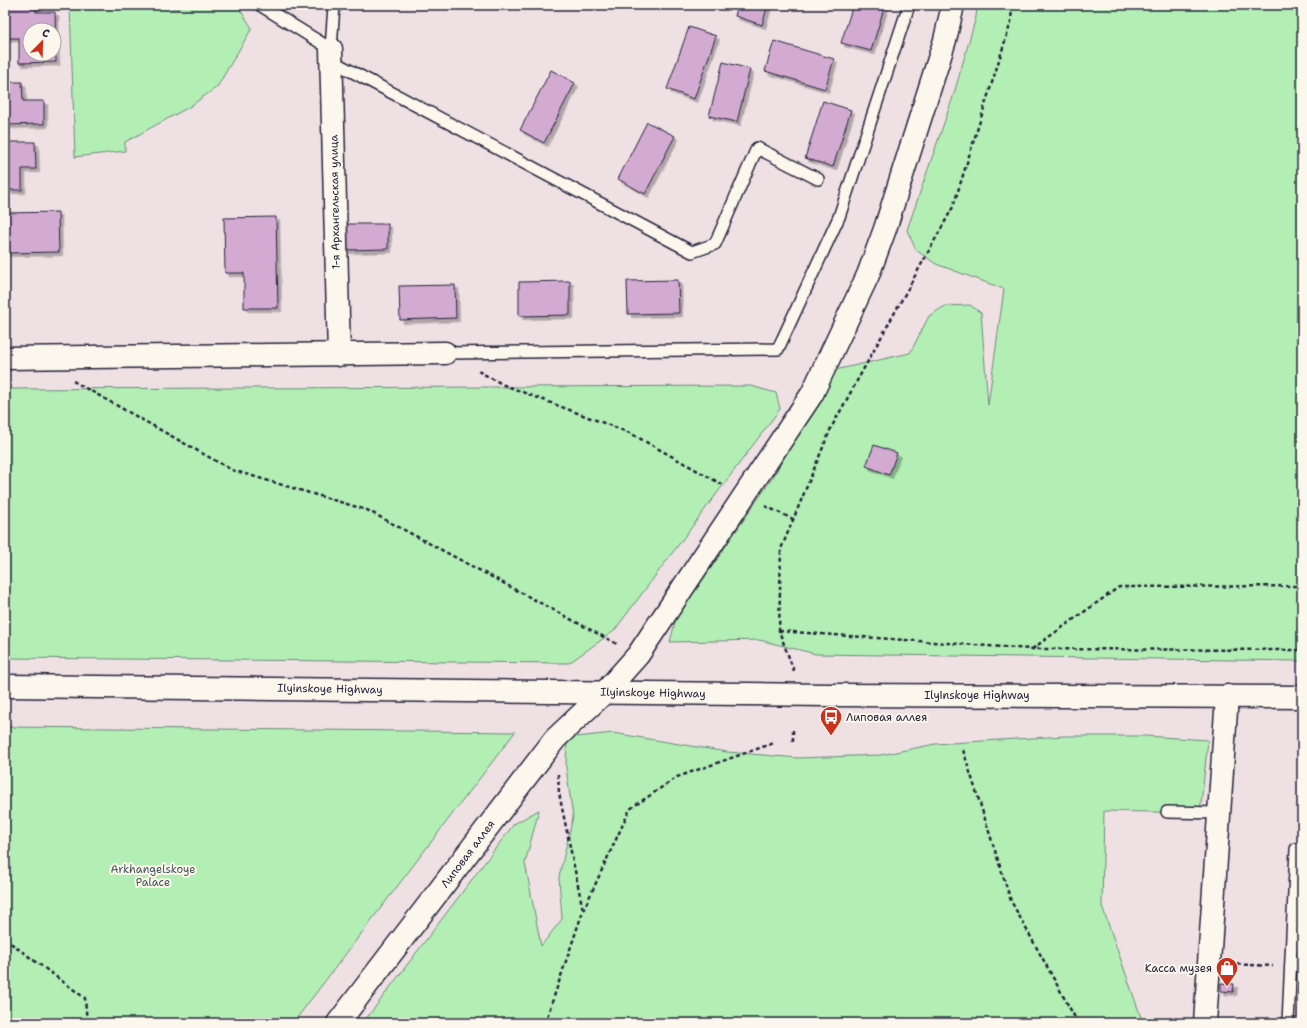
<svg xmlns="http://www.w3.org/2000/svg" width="1307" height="1028" font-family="'Shantell Sans',sans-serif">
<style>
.green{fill:#b3efb5;stroke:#6a8878}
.building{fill:#d3aad1;stroke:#22223b;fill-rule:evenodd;filter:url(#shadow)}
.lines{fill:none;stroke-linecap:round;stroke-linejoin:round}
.service-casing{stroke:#22223b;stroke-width:14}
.minor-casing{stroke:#22223b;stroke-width:25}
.tertiary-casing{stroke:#22223b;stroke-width:25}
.secondary-casing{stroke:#22223b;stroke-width:25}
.path{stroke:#22223b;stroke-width:2.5;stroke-dasharray:4 3;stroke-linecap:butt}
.service{stroke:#fbf7ec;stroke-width:11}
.minor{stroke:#fbf7ec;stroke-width:22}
.tertiary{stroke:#fbf7ec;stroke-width:22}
.secondary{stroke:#fbf7ec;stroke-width:22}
.labels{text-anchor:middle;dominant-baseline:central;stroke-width:4;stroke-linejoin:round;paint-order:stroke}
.street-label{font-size:11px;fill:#22223b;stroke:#fbf7ec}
.poi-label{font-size:11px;fill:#22223b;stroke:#fbf7ec;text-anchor:start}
.park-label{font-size:11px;fill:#46555a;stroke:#fbf7ec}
</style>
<defs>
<filter id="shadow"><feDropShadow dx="3.5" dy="3.5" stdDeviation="0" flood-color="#0004"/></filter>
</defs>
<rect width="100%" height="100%" fill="#efe0e4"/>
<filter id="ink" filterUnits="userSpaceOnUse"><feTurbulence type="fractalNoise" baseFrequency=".025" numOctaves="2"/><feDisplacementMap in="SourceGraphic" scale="8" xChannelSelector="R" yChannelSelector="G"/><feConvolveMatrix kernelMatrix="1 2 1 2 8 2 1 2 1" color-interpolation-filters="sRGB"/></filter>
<g filter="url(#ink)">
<g class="green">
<polygon points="70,5 153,5 179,9 183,5 237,5 252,28 217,87 189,107 125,142 125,151 75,157"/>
<polygon points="977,5 1302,5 1302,661 816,654 759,640 670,642 676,619 773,477 835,370 910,353 929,316 945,306 970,305 981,313 988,405 1004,289 936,264 916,250 907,230 953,97 976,17"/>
<polygon points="751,386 776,393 780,409 614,631 569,663 5,658 5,389"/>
<polygon points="5,727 515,732 293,1023 5,1023"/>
<polygon points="613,733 727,752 798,758 881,755 935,744 1065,736 1145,736 1208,740 1200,813 1104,811 1102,906 1143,1023 363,1023 514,824 539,810 525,863 541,946 562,919 559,877 573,817 566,767 567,738"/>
</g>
<g class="building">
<path d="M5,5h31v7h19l1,50 -37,1v-25h-14zM30,30h24v24h-24z"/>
<polygon points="738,5 768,5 762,25 735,16"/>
<polygon points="853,5 885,5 871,51 841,43"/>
<polygon points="689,27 716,36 694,99 667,89"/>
<polygon points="774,41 834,59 825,89 765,71"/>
<polygon points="723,62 750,69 737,122 709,116"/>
<polygon points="551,70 575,83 544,143 520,130"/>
<polygon points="5,82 22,82 23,101 44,101 44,124 5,125"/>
<polygon points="823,101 851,110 833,167 805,158"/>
<polygon points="647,122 675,136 645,194 618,179"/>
<polygon points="5,142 35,142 36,169 22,169 22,190 5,190"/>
<polygon points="58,212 59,252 6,253 5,213"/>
<polygon points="276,217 278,308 244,308 244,273 225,273 224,218"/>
<polygon points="346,224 388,224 388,249 346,250"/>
<polygon points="678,280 679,313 628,314 627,281"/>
<polygon points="570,281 570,315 519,316 519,282"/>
<polygon points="455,285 456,318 400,320 399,286"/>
<polygon points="874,445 897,453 889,475 866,466"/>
<polygon points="1221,983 1234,984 1233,992 1221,991"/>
</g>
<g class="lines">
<g class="service-casing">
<g id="service">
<polyline points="260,5 331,49 334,5"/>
<polyline points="332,61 692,252 715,244 757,148 818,179"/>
<polyline points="445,353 778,349 839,217 909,5"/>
<polyline points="1167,812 1220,813"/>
<polyline points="1288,1023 1296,849"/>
</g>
</g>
<g class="minor-casing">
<g id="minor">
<polyline points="331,49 339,355"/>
<polyline points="5,358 445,353"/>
<polyline points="1205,1023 1227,696"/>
</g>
</g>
<g class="tertiary-casing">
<polyline id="tertiary" points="338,1023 555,739 605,692 638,655 812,394 868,275 885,229 945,40 953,5"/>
</g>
<g class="secondary-casing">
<polyline id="secondary" points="5,686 831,695 1302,697"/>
</g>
<g class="path">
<polyline points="478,371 504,385 630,433 725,486"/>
<polyline points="73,381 232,470 367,510 617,644"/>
<polyline points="765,506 793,519"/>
<polyline points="779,631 1031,649 1302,650"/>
<polyline points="1032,649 1119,587 1302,586"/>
<polyline points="794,671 779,631 781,549 831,428 953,207 1011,22 1012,5"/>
<polyline points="793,730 793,742"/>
<polyline points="963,750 1011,901 1078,1023"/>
<polyline points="558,774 559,793 583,910"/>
<polyline points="5,939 85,998 87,1023"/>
<polyline points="1230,964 1273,966"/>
<polyline points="545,1023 583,911 630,809 677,777 774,743"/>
</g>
<use href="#service" class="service"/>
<use href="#minor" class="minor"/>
<use href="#tertiary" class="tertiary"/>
<use href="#secondary" class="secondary"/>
</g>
</g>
<defs>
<g id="bus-pin" transform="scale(1.15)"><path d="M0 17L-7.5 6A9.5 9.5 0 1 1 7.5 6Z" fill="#c8321e" stroke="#fbf7ec"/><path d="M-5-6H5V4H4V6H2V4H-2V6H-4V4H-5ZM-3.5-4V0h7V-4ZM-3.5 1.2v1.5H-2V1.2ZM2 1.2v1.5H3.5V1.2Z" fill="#fff"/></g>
<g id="shop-pin" transform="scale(1.15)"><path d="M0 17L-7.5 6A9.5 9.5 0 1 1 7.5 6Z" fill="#c8321e" stroke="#fbf7ec"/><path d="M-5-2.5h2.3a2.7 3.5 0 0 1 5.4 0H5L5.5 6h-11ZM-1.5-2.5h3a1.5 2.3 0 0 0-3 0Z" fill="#fff"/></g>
</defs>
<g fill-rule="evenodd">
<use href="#bus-pin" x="831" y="717"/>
<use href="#shop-pin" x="1227" y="968"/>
</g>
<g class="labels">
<g class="street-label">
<text transform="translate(335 202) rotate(-91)">1-я Архангельская улица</text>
<text transform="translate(330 689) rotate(1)">Ilyinskoye Highway</text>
<text transform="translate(653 693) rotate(1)">Ilyinskoye Highway</text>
<text x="977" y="695">Ilyinskoye Highway</text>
<text transform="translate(468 854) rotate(-53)">Липовая аллея</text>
</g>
<g class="poi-label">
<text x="846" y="717">Липовая аллея</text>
<text x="1212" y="968" text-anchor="end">Касса музея</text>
</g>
<g class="park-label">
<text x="153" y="869">Arkhangelskoye<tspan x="153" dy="13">Palace</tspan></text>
</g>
</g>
<rect width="1307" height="1028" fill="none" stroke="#fbf7ec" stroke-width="20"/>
<rect x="10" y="10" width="1287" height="1008" fill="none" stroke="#22223b" stroke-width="1.5" filter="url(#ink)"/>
<g transform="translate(42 42) rotate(23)"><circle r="19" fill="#fbf7ec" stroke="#a4a2a5"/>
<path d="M0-3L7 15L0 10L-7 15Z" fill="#c8321e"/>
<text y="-6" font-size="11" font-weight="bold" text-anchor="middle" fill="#22223b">С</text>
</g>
</svg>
